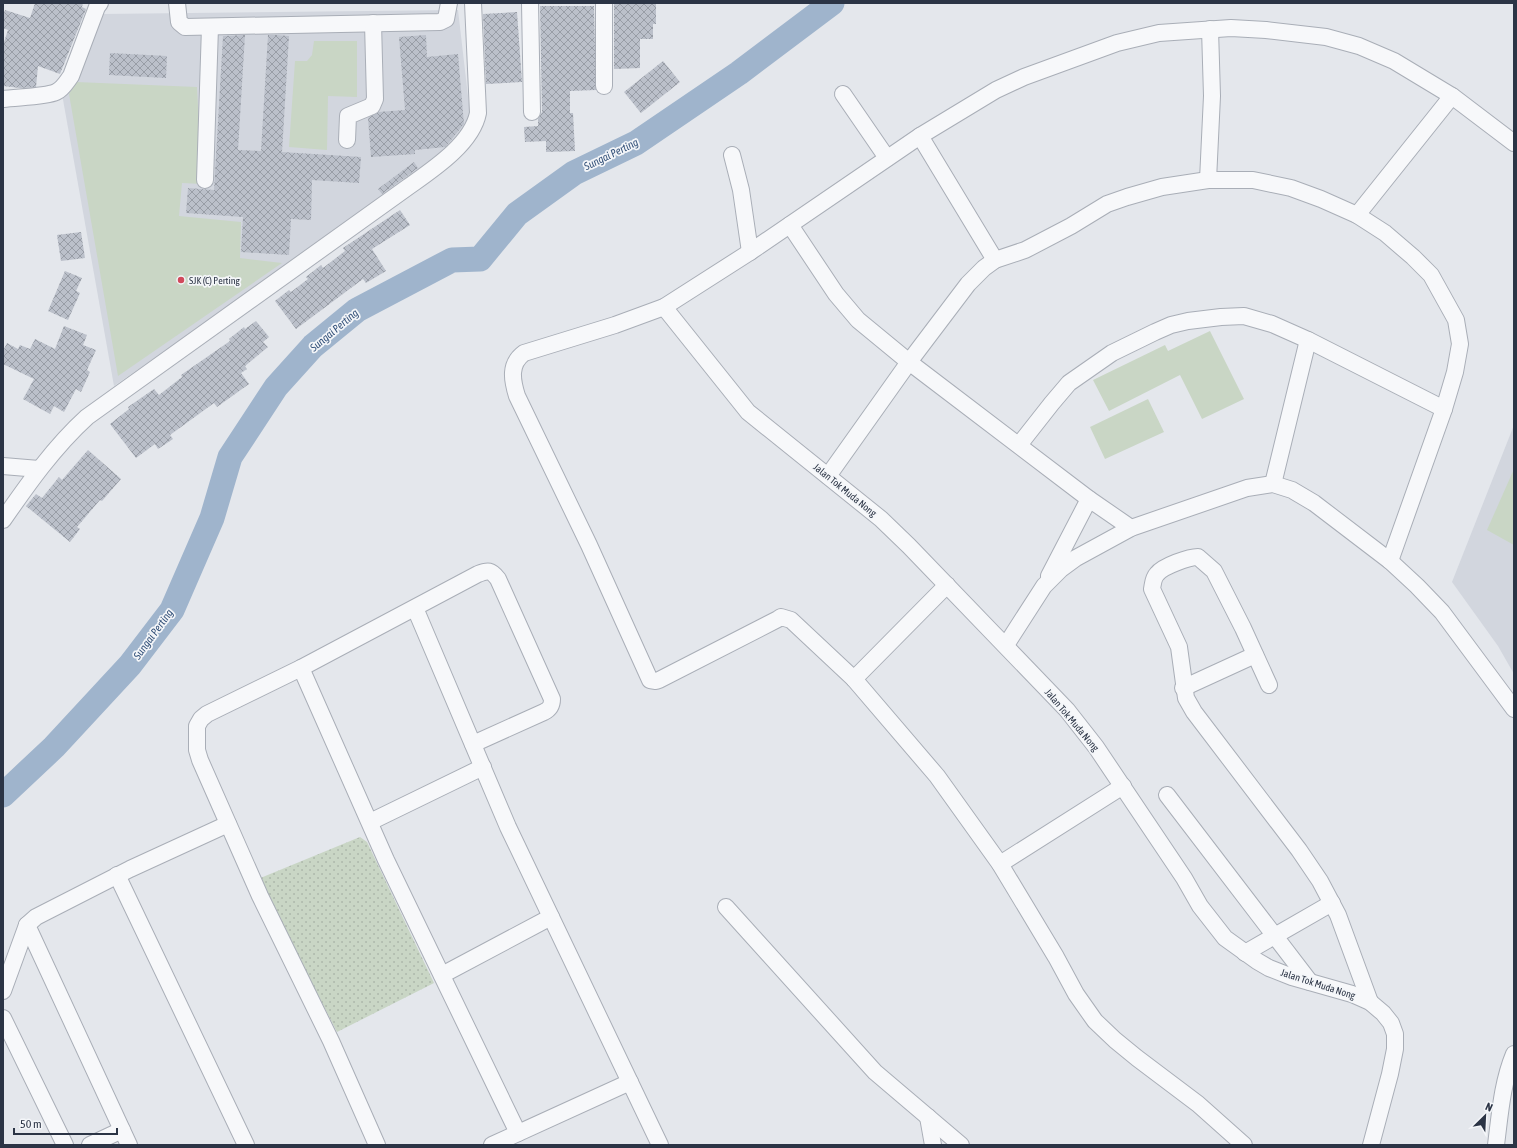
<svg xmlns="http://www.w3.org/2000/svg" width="1517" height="1148" font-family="'Asap Condensed',sans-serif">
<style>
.built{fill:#d2d6de}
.green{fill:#c9d6c5}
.park{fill:url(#park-dots)}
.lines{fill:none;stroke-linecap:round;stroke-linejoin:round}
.river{stroke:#9fb4cc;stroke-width:25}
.building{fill:url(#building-cross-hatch)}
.minor-casing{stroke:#a9aeb7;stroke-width:18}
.minor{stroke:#f7f8fa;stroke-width:16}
.poi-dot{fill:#d1495b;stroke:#f4f6f9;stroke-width:1.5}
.labels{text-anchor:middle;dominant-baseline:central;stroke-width:3.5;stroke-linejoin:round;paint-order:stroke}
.poi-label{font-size:10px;fill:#2b3445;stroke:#f4f6f9;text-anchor:start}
.street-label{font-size:10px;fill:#2b3445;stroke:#f4f6f9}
.water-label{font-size:11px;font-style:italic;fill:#34527a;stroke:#f4f6f9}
</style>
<defs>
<pattern id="park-dots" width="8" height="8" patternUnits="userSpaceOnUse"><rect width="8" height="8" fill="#c9d6c5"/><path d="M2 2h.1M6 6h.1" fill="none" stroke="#adb8ab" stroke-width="1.8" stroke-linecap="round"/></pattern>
<pattern id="building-cross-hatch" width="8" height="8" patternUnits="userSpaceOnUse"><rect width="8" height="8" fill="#bbc0ca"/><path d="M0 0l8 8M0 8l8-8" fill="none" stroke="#989da6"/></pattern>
</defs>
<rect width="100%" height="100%" fill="#e4e7ec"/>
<g class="built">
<polygon points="458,10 471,122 450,148 420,174 114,386 62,94 102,14"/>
<polygon points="1514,425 1514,674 1498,646 1452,582"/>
</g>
<g class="green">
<polygon points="314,41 357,41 357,97 328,96 327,150 289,147 295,61 307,61 312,55"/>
<polygon points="76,82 197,87 202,184 182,183 179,216 241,222 240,258 282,263 118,376 69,94"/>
<polygon points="1210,331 1244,399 1202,419 1180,375 1109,411 1093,380 1165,345 1168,351"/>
<polygon points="1148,399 1164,432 1105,459 1090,427"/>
<polygon points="1514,469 1514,545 1487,530"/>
</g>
<polygon class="park" points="360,837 367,842 434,983 337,1032 258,879"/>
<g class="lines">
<polyline class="river" points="3,795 54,747 130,665 172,610 212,518 230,457 276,387 313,346 357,310 452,260 480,259 517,214 574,173 636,143 739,73 832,3"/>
</g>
<g class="building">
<polygon points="35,3 83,3 82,7 86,9 60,74 38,66 36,87 20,88 3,86 3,45 8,30 3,28 3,16 5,10 30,18"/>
<polygon points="614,3 656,3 656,24 653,24 653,39 640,39 640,68 614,69"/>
<polygon points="540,6 594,6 596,90 570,91 570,113 573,113 575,151 546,152 546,141 525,142 524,127 538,126 538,119 542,112"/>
<polygon points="517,12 522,82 486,84 483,14"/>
<polygon points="245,35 238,150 261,151 268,35 276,35 289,36 282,152 361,157 359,183 312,180 311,220 291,219 289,255 241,252 243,217 186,213 188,188 214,190 223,36"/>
<polygon points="426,35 427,57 458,54 464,124 452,139 445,147 415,150 415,154 371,157 368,118 378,112 405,110 399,37"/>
<polygon points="110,53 167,56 166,78 109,75"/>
<polygon points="663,61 680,82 641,113 624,92"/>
<polygon points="414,162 418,168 382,194 378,189"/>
<polygon points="400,210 410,225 372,249 386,271 366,283 363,279 296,329 275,301 289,290 291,292 308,279 306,277 321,265 323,268 345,251 343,248"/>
<polygon points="81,232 85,258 61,261 57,235"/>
<polygon points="65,271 82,278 76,291 80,293 68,320 48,311"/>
<polygon points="256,321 269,337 263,342 268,347 245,366 247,369 241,373 249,384 217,407 214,403 170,435 173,439 158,449 155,444 136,458 110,424 129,409 128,407 154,389 159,395 182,377 181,375 230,341 229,339 244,327 245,329"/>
<polygon points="64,326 87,335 83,345 96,350 87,370 90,372 81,392 76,389 64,412 54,406 50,414 23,399 34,379 3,364 3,351 7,343 18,349 20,345 30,349 35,339 55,349"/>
<polygon points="88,450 121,479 102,501 100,500 77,527 80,529 70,542 26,506 36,494 42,498 59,477 62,480"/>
</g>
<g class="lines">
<g class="minor-casing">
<g id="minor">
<polyline points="177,3 179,22 185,27 440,22 446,19 449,3"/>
<polyline points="530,3 532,112"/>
<polyline points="604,3 604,86"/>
<polyline points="843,94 887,158"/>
<path d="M3,99c13,-2 42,-2 53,-7 7,-3 11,-11 15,-16l26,-69 3,-4"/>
<polyline points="920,136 995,260"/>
<polyline points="347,140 348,116 372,106 375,99 373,23"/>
<polyline points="732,155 741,190 750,252"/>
<polyline points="205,180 210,27"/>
<polyline points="1208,180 1212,96 1210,29"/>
<polyline points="1357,215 1452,96"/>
<polyline points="790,225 836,294 858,320 909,362 1089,499 1131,528"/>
<polyline points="664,307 748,412 881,519 909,546 1067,710 1096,747 1184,878 1200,906 1225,938 1257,961 1269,968 1292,977 1352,994 1370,1002 1383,1013 1391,1023 1395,1034 1395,1049 1390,1074 1371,1145"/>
<polyline points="1019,445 1052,403 1069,383 1112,353 1155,332 1171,325 1188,321 1221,317 1244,316 1272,324 1308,340 1444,409"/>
<polyline points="3,466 39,469"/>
<polyline points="828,476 909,362 968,284 984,268 995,260 1025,250 1071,226 1107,204 1127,197 1162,187 1208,180 1253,180 1291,188 1321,199 1357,215 1385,233 1413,257 1431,275 1456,320 1460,344 1455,372 1444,409 1390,561"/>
<polyline points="1273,484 1308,340"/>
<path d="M3,520c25,-36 51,-73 84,-103l321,-230c24,-17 64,-43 70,-74l-5,-110"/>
<polyline points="1049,576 1089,499"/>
<polyline points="415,608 508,827 660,1145"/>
<polyline points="1006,645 1044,586 1061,569 1076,558 1131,528 1247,488 1273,484 1292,490 1314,503 1390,561 1417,586 1442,612 1514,709"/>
<polyline points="301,668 386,860 518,1133"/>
<polyline points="854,679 947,585"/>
<path d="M1269,685l-26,-57 -29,-57 -16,-14c-9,0 -35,9 -41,17 -4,4 -4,10 -5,15l27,58 7,51 8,14 105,138 21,31 18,34 32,87"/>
<polyline points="1183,688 1255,655"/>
<polyline points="1167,795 1310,982"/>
<polyline points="370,822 483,767"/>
<polyline points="1000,864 1123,786"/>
<polyline points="117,875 246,1145"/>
<polyline points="726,907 875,1072 961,1145"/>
<polyline points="1245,953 1332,903"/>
<polyline points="442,975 551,917"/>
<polyline points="3,991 27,925"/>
<polyline points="3,1018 65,1145"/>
<polyline points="928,1117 933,1145"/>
<polyline points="90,1145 122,1130"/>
<polyline points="129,1145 27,925 36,917 130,869 228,824"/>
<path d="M377,1145l-46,-104 -71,-145 -60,-136 -3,-10v-24l4,-7 6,-5 94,-46 177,-94c10,-4 13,-4 20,5l54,120c0,7 -2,10 -8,13l-71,32"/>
<polyline points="492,1145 630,1082"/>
<path d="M1244,1145l-46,-41 -61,-46 -22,-18 -20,-19 -19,-27 -20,-37 -56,-93 -63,-88 -83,-97 -63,-59 -10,-3 -3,2 -119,61 -3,1 -6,-1 -61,-135 -72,-149c-5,-16 -8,-32 7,-43l91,-28 49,-18 86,-55 170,-116 76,-46 28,-13 93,-34 42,-10 72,-5 35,2 60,7 33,9 35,15 58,35 62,47"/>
<path d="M1496,1145c4,-31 6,-62 18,-91"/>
</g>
</g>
<use href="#minor" class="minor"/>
</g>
<circle class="poi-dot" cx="181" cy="280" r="4"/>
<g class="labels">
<g class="poi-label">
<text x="189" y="280">SJK (C) Perting</text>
</g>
<g class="street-label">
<text transform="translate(845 490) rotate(39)">Jalan Tok Muda Nong</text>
<text transform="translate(1072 720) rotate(50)">Jalan Tok Muda Nong</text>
<text transform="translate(1318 984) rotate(18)">Jalan Tok Muda Nong</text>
</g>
<g class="water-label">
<text transform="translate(611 154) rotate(-26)">Sungai Perting</text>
<text transform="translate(334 330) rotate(-40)">Sungai Perting</text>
<text transform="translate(153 634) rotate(-54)">Sungai Perting</text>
</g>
</g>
<rect width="1517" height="1148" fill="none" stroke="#2b3445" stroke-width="8"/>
<g transform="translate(1485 1116) rotate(24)" stroke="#f4f6f9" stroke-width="3" paint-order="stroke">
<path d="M0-3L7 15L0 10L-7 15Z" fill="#2b3445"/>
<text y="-6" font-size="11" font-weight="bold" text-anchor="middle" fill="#2b3445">N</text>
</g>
<path d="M14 1128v6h103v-6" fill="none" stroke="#2b3445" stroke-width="2"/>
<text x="20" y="1128" font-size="12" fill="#2b3445" stroke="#f4f6f9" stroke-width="3" paint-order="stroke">50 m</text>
</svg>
